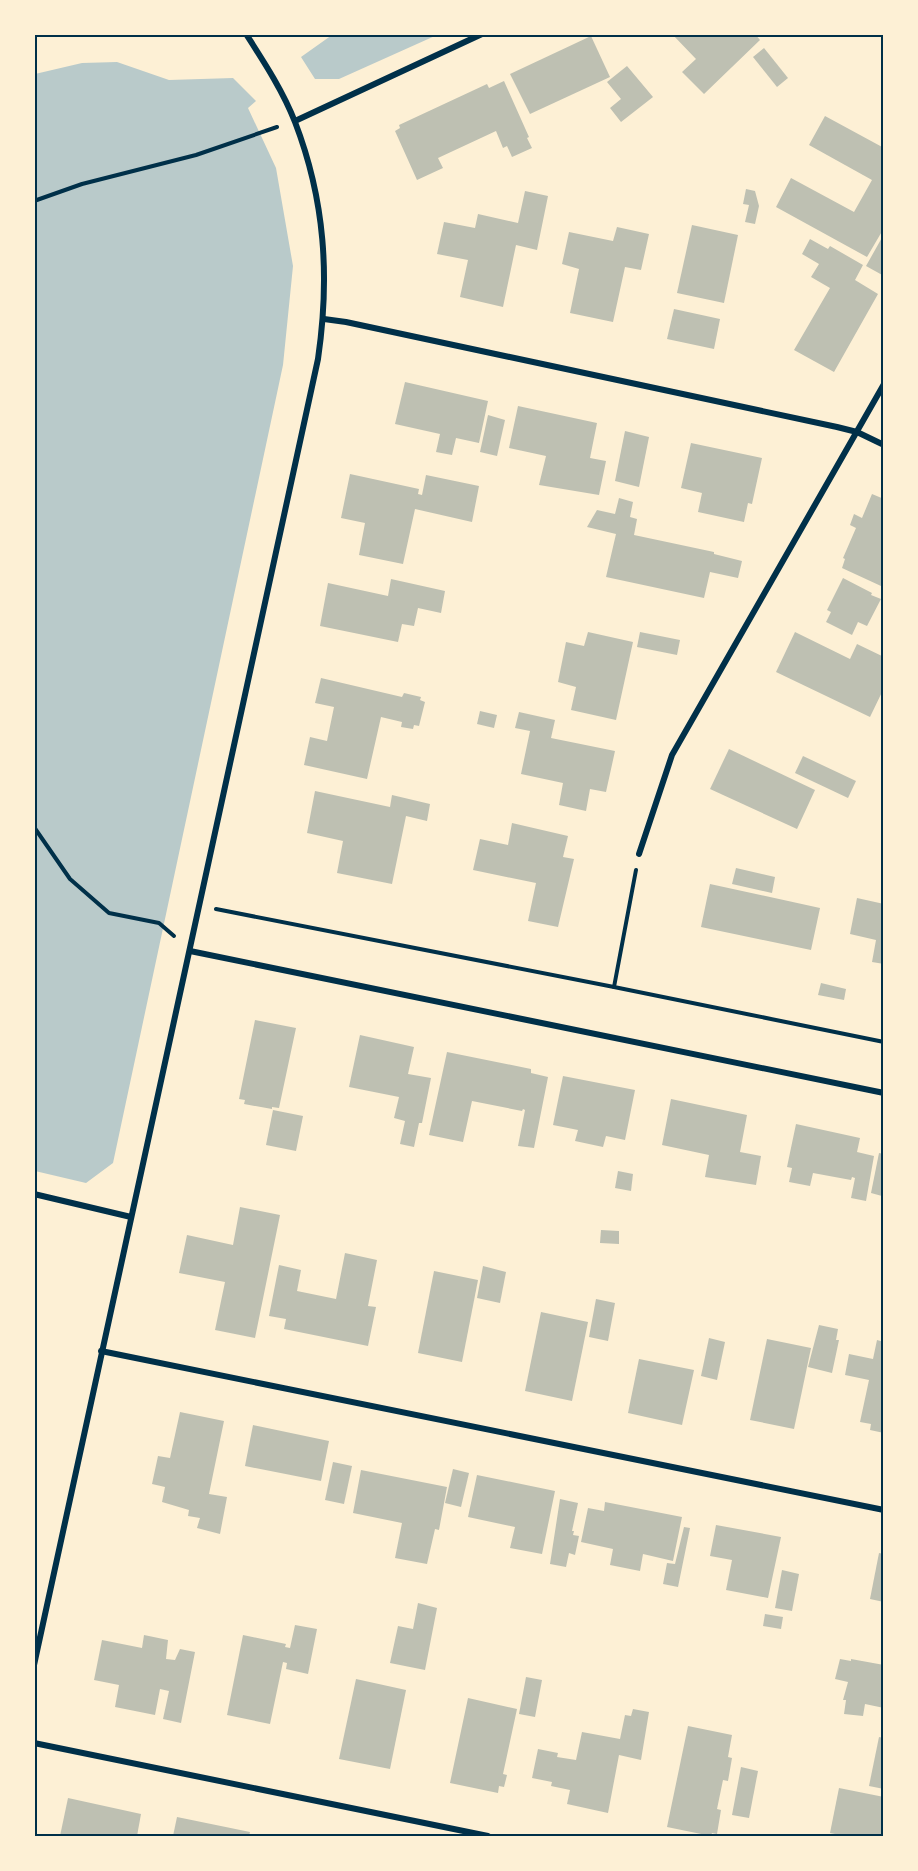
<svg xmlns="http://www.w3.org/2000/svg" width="918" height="1871" font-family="'Fira Sans Condensed',sans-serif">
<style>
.green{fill:#b9caca}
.building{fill:#bec0b2}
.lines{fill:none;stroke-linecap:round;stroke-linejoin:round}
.path{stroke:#003049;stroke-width:4}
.minor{stroke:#003049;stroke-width:6}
.neatline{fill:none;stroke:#003049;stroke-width:2}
</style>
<rect width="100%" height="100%" fill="#fdf0d5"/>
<g class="green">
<polygon points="332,35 332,34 437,35 339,79 315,79 301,57"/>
<polygon points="117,62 169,80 233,78 256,101 248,108 276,168 293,266 283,365 113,1163 86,1183 35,1171 35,74 82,63"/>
</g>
<g class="building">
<polygon points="672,34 755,34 760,40 704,94 682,72 696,59"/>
<polygon points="591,36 610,77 530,114 510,74"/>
<polygon points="764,48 788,78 777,87 753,57"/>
<polygon points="627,66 653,97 621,122 610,108 621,99 607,82"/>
<polygon points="504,81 529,137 527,138 532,148 512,157 507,146 503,148 496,131 438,158 443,168 417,180 395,131 400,128 399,125 487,84 489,88"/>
<polygon points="825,116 884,148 884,228 867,257 776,207 791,178 854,212 872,180 809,145"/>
<polygon points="746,189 755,191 759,206 755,224 745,222 749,205 743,204"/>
<polygon points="525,191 548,196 537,250 516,245 503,307 460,297 468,260 437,254 444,222 475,228 478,214 518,223"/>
<polygon points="692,225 738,235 724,303 677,293"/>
<polygon points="617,227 649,234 641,270 625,267 613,322 570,313 579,269 562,264 569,232 613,241"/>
<polygon points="884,234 884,276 866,266"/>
<polygon points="810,239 828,249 830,246 863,265 855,280 878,294 834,372 794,350 830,288 811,277 819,264 802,254"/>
<polygon points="674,309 720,319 714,349 667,339"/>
<polygon points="405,382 488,401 479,443 456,438 452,455 436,452 440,434 395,424"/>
<polygon points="518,406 597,423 590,458 606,461 599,495 539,485 546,456 509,448"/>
<polygon points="488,415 505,420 497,456 480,452"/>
<polygon points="625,431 649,437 639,487 615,481"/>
<polygon points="691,443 762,458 752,504 748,503 744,522 698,512 702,493 681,488"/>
<polygon points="350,474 419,489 418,494 422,495 426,475 479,486 472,522 415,509 403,564 359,555 365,523 341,518"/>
<polygon points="872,494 884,499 884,581 881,586 842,568 845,559 843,558 856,528 850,525 854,514 862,518"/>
<polygon points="619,498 633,502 630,517 637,519 634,535 714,552 714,554 742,561 738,578 710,572 704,598 606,577 616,534 587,527 597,510 615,514"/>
<polygon points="843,578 872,593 871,595 881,599 867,626 858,622 852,635 826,622 831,612 827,610"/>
<polygon points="391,579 445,591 441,613 418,608 414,626 402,624 398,642 320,626 328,583 388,596"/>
<polygon points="588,632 633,642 616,720 571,710 576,687 558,682 566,642 584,646"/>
<polygon points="640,632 680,640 677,655 637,647"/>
<polygon points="795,632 850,659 857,644 884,657 884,688 870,717 776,672"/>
<polygon points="321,678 402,697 404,693 421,697 420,700 425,702 419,726 414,725 413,729 401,727 402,722 381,717 367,779 304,765 310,737 327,741 334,707 315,703"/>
<polygon points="480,711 497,715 494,728 477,724"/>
<polygon points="519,712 555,720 551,738 615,751 606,792 590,789 586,811 559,805 563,783 521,774 530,731 515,728"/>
<polygon points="729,749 815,790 797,829 710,789"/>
<polygon points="803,756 856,781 848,798 795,773"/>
<polygon points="315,791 390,807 392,795 430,804 427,821 406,816 392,884 337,873 343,841 307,833"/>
<polygon points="512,823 568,836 563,857 574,859 558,927 528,921 536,883 473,870 480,839 508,845"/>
<polygon points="736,868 775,877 772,893 732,884"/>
<polygon points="710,884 820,908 811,950 701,927"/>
<polygon points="857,898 884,904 884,964 872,962 876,940 850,934"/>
<polygon points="821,983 846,989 844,1000 818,995"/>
<polygon points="255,1020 296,1028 279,1108 272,1107 272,1109 244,1104 245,1100 239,1099"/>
<polygon points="360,1035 414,1047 408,1074 431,1078 422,1123 419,1123 414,1147 400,1144 405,1121 394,1118 399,1097 349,1087"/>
<polygon points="447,1052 531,1069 531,1073 548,1077 534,1148 518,1146 525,1110 523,1109 522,1111 472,1101 463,1142 429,1135"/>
<polygon points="563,1076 635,1090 625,1140 606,1136 603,1147 575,1141 578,1130 553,1125"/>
<polygon points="671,1099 747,1115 740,1152 761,1156 756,1185 705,1177 709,1155 662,1145"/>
<polygon points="273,1110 303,1116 296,1151 266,1145"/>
<polygon points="796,1124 860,1138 857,1152 874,1156 866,1201 851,1198 855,1178 852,1177 851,1180 813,1173 810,1186 789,1182 792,1168 787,1167"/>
<polygon points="879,1153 884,1154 882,1196 871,1193"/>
<polygon points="618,1171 633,1174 631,1191 615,1188"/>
<polygon points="240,1207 280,1215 255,1338 215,1330 225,1282 179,1273 187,1235 233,1245"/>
<polygon points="601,1230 619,1231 619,1244 600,1243"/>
<polygon points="345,1253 377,1260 368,1306 376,1307 368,1346 284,1329 286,1319 269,1316 279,1265 301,1270 297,1291 336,1299"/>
<polygon points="483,1266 506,1272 500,1303 477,1298"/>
<polygon points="434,1271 478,1280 462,1362 418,1353"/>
<polygon points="596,1299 615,1303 608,1341 589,1337"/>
<polygon points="541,1312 588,1322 572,1401 525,1391"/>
<polygon points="819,1325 838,1329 836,1340 839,1340 832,1373 808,1367"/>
<polygon points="709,1338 725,1342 717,1380 701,1376"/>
<polygon points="767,1339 811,1348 794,1429 750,1420"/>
<polygon points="877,1340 884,1342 884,1433 870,1430 871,1424 860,1422 869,1380 845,1375 849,1354 873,1359"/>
<polygon points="639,1359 694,1370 682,1425 628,1413"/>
<polygon points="180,1412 224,1421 209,1494 227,1497 220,1534 197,1528 200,1518 188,1516 189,1510 162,1502 165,1487 152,1484 158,1456 170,1458"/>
<polygon points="253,1425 329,1441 321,1481 245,1466"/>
<polygon points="333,1462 352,1466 344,1504 325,1500"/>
<polygon points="453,1469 469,1473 461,1507 445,1503"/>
<polygon points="361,1470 447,1487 439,1530 435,1529 427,1564 395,1558 402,1523 353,1513"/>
<polygon points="477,1475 555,1491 542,1554 510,1548 515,1527 468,1517"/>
<polygon points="560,1499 578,1503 572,1531 574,1531 573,1535 579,1536 575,1555 569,1553 566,1567 550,1564"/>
<polygon points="605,1502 682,1517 673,1561 643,1554 640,1571 610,1565 613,1549 581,1542 588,1508 604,1511"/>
<polygon points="716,1525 781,1537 768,1598 726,1590 732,1560 710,1556"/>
<polygon points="684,1527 690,1528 678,1587 663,1584 667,1563 675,1564"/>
<polygon points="879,1553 884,1554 884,1602 870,1599"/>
<polygon points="782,1570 799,1574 792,1611 775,1608"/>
<polygon points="418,1603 437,1608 425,1670 390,1663 398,1626 413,1629"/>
<polygon points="765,1614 783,1617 781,1629 763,1626"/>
<polygon points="295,1625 317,1629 308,1674 286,1669 287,1663 283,1662 270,1724 227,1715 243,1635 286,1644 285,1647 290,1648"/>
<polygon points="144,1635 168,1640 166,1659 175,1660 180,1649 195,1652 181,1723 163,1719 169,1691 160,1689 155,1715 115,1707 119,1685 94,1680 102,1640 142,1648"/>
<polygon points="840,1659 851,1661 851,1659 884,1665 884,1708 865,1704 863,1716 844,1714 846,1700 843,1700 848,1682 835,1679"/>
<polygon points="526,1677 542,1680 535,1717 519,1714"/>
<polygon points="356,1679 406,1690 390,1769 339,1759"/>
<polygon points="468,1698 517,1709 503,1774 507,1775 504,1787 499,1786 498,1793 450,1783"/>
<polygon points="633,1709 649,1712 641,1760 619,1755 608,1813 567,1804 570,1790 551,1786 552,1782 532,1778 538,1749 558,1753 557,1757 576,1760 582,1732 620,1739 625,1715 631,1716"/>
<polygon points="688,1726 732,1735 728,1757 732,1758 728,1781 723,1780 717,1809 721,1810 717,1834 712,1833 711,1836 667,1827"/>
<polygon points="879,1737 884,1738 884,1789 869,1786"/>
<polygon points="741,1767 758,1771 749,1818 732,1815"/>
<polygon points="839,1788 884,1797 884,1836 845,1836 830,1833"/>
<polygon points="68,1798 141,1814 137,1836 60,1836"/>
<polygon points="177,1817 250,1832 249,1836 173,1836"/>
</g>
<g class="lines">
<g class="path">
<polyline points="34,201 82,184 196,155 277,127"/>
<polyline points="34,827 70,879 109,913 159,923 174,936"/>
<polyline points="636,870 614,987 884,1042"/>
<polyline points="216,909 614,987"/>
</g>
<g class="minor">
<polyline points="295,121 482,34"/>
<polyline points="324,319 346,322 837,427 857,432 884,445"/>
<polyline points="639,854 672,755 884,384"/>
<polyline points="190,951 884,1093"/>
<polyline points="34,1194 131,1217"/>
<polyline points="101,1351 884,1510"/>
<path d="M34,1665c93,-435 190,-870 284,-1306 12,-82 7,-159 -23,-237 -12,-31 -31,-60 -49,-88"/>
<polyline points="34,1743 488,1836"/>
</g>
</g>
<rect width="918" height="1871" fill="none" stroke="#fdf0d5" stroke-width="72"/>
<rect x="36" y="36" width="846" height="1799" class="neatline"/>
</svg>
